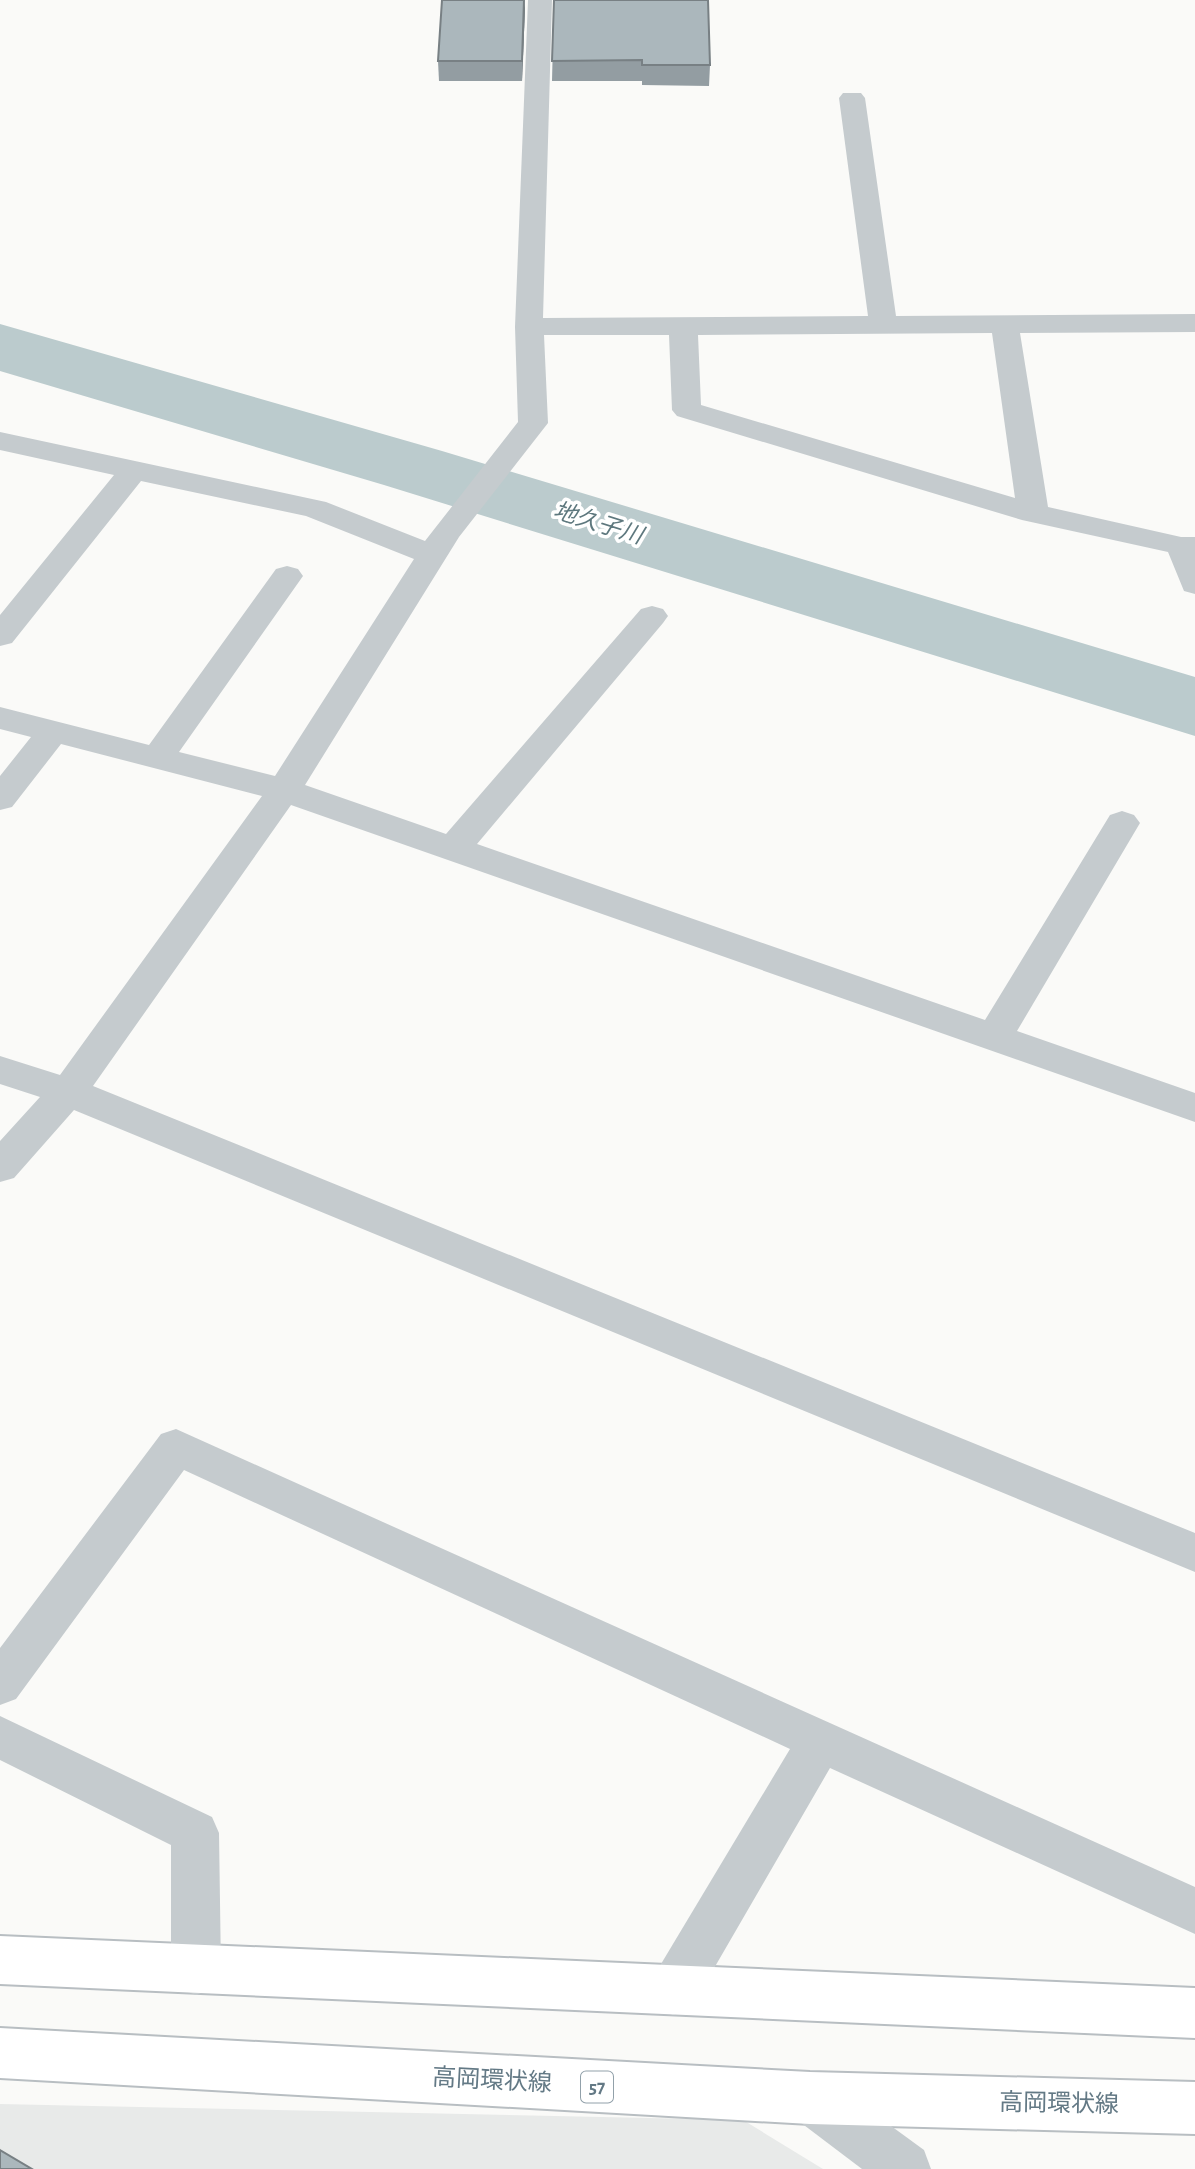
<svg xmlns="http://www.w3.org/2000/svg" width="1195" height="2169" font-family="'Alegreya Sans','Noto Sans JP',sans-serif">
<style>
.built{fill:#e8eae9}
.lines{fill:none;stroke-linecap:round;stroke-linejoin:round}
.river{fill:#bbcbcd;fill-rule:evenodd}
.primary-casing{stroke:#b8bec2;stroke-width:4}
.street{fill:#c5cbce;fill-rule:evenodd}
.primary{fill:#fff;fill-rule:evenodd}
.wall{fill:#939da2}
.shaded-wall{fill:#788084}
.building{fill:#abb7bc;stroke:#788084;stroke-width:2}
.labels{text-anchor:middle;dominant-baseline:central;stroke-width:7;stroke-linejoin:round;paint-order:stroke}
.shield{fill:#fff;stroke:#92a1aa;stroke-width:2}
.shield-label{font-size:19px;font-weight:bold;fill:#637985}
.water-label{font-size:23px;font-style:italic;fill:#5e787e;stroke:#fff}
.near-street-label{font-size:24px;fill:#637985;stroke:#fff}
</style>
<rect width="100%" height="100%" fill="#fafaf8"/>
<polygon class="built" points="0,2104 743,2120 823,2169 0,2169"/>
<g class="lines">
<polygon class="river" points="0,324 442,451 1195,677 1195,736 384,485 0,371"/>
<g class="primary-casing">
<g id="primary">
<polygon points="0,1936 1195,1988 1195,2038 0,1984"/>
<polygon points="0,2028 810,2072 1195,2082 1195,2134 810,2124 0,2078"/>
</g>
</g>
<g class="street">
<path d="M528,0h24l-9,318 325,-2 -29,-218 4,-5h18l4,5 31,218 299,-2v18l-175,1 28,174 133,30h14v57l-11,-3 -16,-39 -146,-32 -345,-104 -5,-6 -3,-75h-125l4,88 -89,114 -154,248 141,49 195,-225 11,-3 11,3 5,7 -5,7 -186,221 508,176 125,-205 12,-4 12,4 6,8 -123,208 178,62v29l-904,-317 -198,281 1102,447v39l-1121,-462 -60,68 -14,4v-41l40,-44 -40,-13v-28l60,19 202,-279 -201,-52 -49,63 -12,3v-34l31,-39 -31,-8v-22l149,38 127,-176 11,-3 11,3 5,7 -124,176 96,24 139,-217 -108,-43 -165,-35 -129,162 -12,3v-31l114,-140 -114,-25v-18l326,70 99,39 93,-119 -3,-95zM992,333l23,165 -314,-93 -3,-70z"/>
<polygon points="176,1429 1195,1887 1195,1934 830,1768 691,2008 673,2015 655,2008 648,1991 655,1974 790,1749 184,1470 16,1699 0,1705 0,1648 161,1434"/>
<polygon points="0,1716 212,1817 219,1833 221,1971 214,1988 196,1995 178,1988 171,1971 171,1845 0,1760"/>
<polygon points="810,2072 828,2080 924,2150 931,2169 862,2169 792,2116 784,2098 792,2080"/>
</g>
<use href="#primary" class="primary"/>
</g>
<g class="wall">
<polygon points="554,0 710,65 709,86 642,85 642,81 552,81"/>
<polygon points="525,8 522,81 439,81 438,61"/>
</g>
<polygon class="shaded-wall" points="524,0 525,8 522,81 522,61"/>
<g class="building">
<polygon points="442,0 524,0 522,61 438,61"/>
<polygon points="554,0 708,0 710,65 642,65 642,60 552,61"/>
<polygon points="0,2150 32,2169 0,2169"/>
</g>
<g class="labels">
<rect class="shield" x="581" y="2071.5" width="32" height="31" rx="5"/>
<g class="shield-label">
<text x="597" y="2087">57</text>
</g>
<g class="water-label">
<text transform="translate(598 524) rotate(17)">地久子川</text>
</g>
<g class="near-street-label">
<text transform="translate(492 2081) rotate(3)">高岡環状線</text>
<text transform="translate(1059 2104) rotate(1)">高岡環状線</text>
</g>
</g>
</svg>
